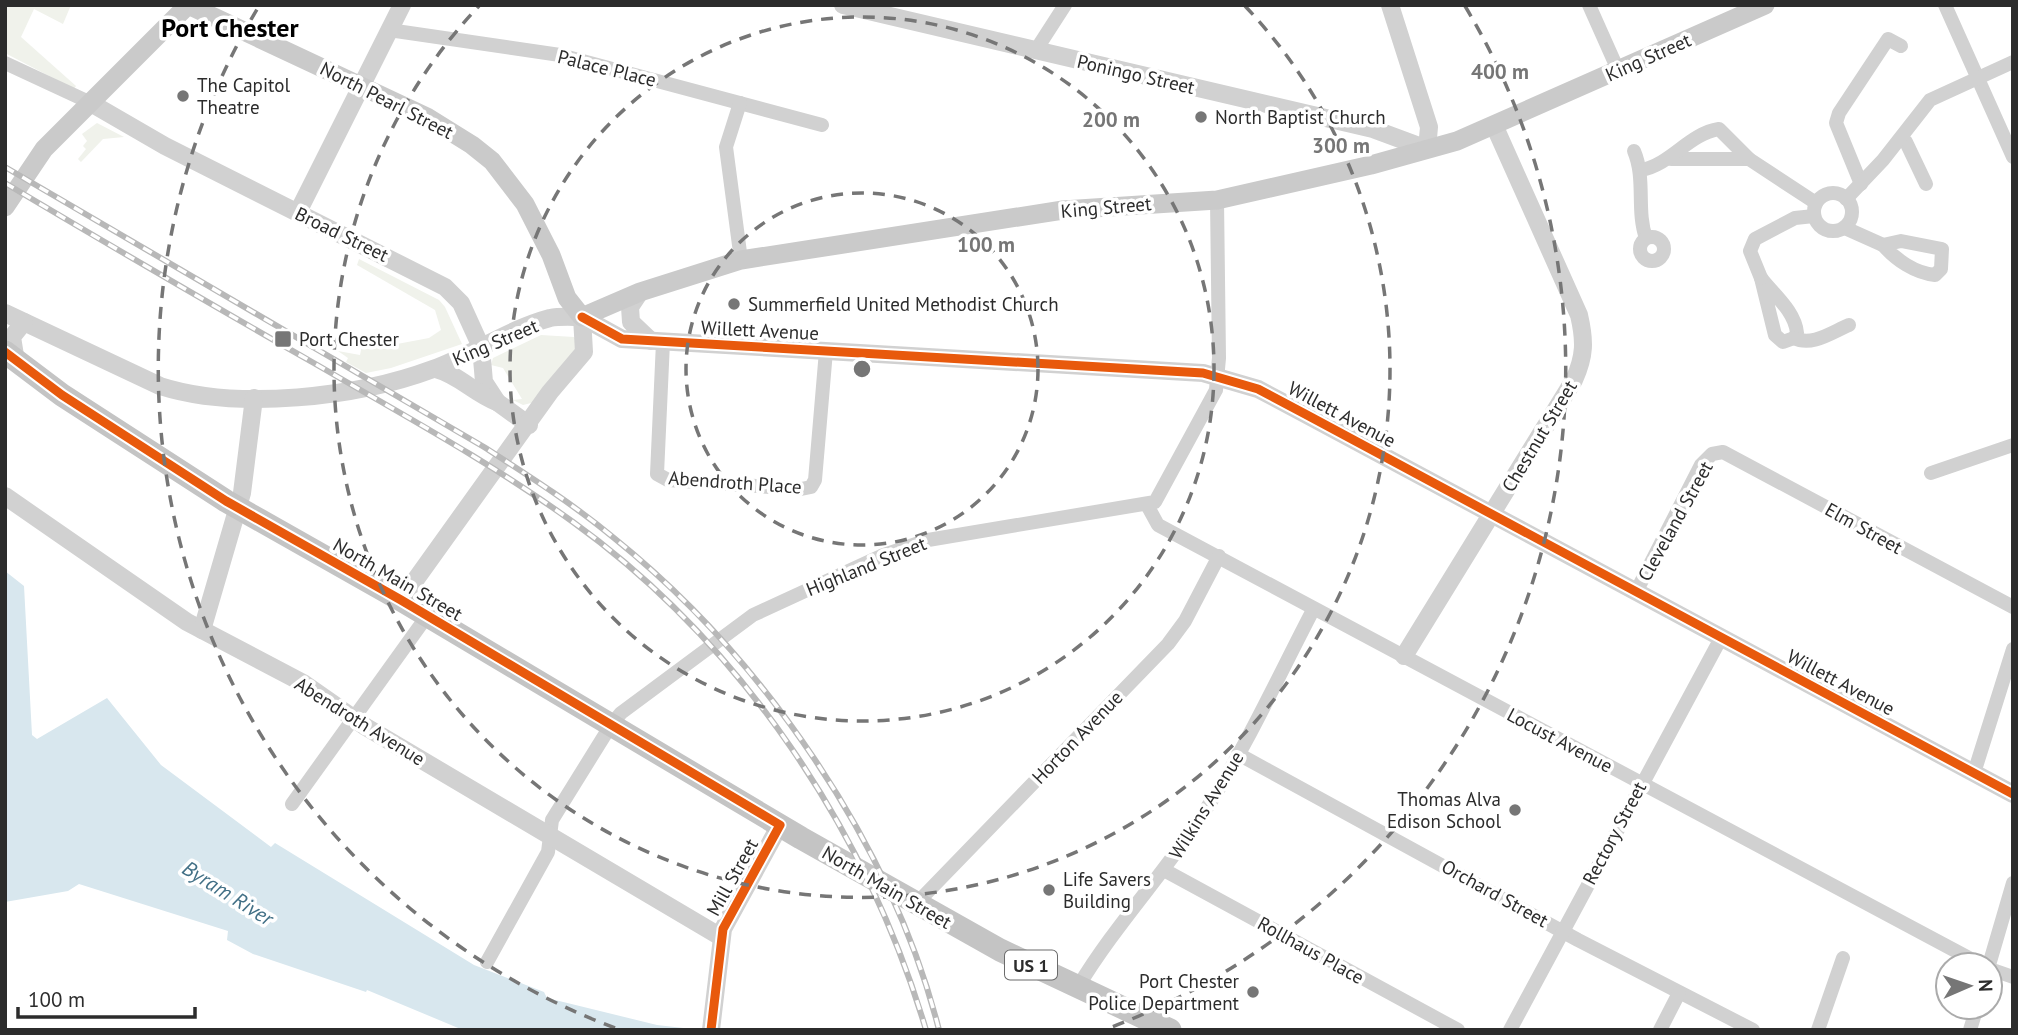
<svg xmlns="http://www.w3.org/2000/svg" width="2018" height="1035" font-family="'PT Sans',sans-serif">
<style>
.green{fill:#f0f2eb}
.water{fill:#d8e7ee}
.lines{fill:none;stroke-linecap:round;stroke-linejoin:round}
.minor{stroke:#d1d1d1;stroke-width:14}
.tertiary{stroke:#d1d1d1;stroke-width:18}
.secondary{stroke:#cacaca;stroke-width:19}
.primary{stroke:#c4c4c4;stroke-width:23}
.rail-casing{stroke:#b8b8b8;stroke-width:6}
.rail{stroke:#fff;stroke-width:3.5;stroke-dasharray:10;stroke-linecap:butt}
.cycleway-casing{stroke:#fff;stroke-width:13}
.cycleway{stroke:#e8590c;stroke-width:9}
.ring{fill:none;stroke:#767676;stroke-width:3.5;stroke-dasharray:12 9}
.poi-dot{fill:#767676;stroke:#fff;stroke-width:2.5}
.labels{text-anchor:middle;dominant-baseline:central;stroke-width:7;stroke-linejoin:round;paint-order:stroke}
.shield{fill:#fff;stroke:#6b6b6b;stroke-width:2}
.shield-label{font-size:18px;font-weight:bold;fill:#2c2c2c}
.street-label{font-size:19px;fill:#2c2c2c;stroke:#fff}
.poi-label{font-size:19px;fill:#2c2c2c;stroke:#fff;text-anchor:start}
.water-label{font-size:21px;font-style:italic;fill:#427086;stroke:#fff}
.district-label{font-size:26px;font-weight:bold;fill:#000;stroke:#fff}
.centre{fill:#767676;stroke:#fff;stroke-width:3.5}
.ring-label{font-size:21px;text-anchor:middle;font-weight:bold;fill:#767676;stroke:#fff;stroke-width:7;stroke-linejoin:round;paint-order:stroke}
</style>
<rect width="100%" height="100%" fill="#fff"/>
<g class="green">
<polygon points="5,5 71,5 63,24 34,9 21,37 76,86 74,89 5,53"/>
<polygon points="97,123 124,137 103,139 81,162 78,159 86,149 83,146 87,141 82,134"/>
<polygon points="359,259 439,300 445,307 462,344 391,368 366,373 346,362 348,358 338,351 360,355 363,340 370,341 375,332 397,344 429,338 441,330 435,310 357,265"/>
<polygon points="541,335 574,337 580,343 535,402 523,405 513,400 522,399 503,368 491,365 493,358"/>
</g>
<polygon class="water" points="5,571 24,586 32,735 37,739 107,698 161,765 271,847 275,843 474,965 544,992 547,998 657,1025 701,1030 463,1030 367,990 366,992 253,954 227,940 228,931 79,884 68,891 5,902"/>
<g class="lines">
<g class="minor">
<polyline points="1589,5 1618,70"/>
<polyline points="1945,5 2013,157"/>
<polyline points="389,30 560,55 822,125"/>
<polyline points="1036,50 1065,5"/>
<polyline points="5,63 89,102"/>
<polyline points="740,103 726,147 741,260"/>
<polyline points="1901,138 1906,142 1926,184"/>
<path d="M1634,151c12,28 2,59 12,87"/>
<polyline points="1671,159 1749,159"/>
<path d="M1641,170c31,-6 47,-36 78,-41l30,30 67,44"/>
<polyline points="1861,184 1836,123 1839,113 1888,39 1901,46"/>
<circle cx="1833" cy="212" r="19"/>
<polyline points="1846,199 1883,160 1930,100 2013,62"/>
<polyline points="1845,228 1883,245"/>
<circle cx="1652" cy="249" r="12"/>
<path d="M1901,241l41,8 -1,20 -6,6c-20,-2 -39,-15 -52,-30z"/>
<path d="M1761,278c12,16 34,33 36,55l-3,5 -11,4 -8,-7z"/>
<polyline points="1761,278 1750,251 1755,239 1795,218 1814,216"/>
<path d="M1794,338c18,9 38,-6 55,-13"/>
<polyline points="663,342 657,474 668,480 801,489 811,487 815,480 826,351"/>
<polyline points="1931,473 2013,445"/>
<polyline points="1147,505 1158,525 1982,965"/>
<polyline points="1636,592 1701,465 1712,454 1723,452 2013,607"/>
<polyline points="1238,754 1578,940 1753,1030"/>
<polyline points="1974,773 2013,649"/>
<polyline points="292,804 427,616"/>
<polyline points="1164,870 1458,1030"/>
<polyline points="916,904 1168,644 1185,621 1219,556"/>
<polyline points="487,962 548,852 552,820 611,725 621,713 753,615 881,556 928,540 1155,502 1216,390 1219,358 1217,200"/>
<polyline points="1989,965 2013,883"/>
<polyline points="1990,969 2013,977"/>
<path d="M1078,987c36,-60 84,-111 123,-170 43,-65 76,-138 112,-207"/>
<polyline points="1510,1030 1721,638"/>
<polyline points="1660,1030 1679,993"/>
<polyline points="1818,1030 1843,958"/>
<polyline points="1970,1030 1977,1007"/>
</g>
<g class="tertiary">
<polyline points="843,5 1373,129 1427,149 1429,127 1390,5"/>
<polyline points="89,102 165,146 445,287 461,303 481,347 484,382 497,402 529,425"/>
<polyline points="298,212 402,5"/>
<polyline points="640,292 630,307 631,322 651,341"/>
<path d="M5,313l155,73c78,25 198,11 273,-17 39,-14 76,-40 117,-51 10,-2 22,-1 32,-1"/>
<polyline points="582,317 622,339 1203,373 1258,389 1307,415 2013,794"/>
<polyline points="16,362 12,337 24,322"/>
<path d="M436,369c23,6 38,24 61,33"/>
<polyline points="5,496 187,622 303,683 366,727 721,937"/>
<polyline points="401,600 550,392 584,352 582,317"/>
<polyline points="202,630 242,493 254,398"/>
<path d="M1404,656l170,-276c11,-24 11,-39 5,-65l-85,-190"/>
<polyline points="711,1030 723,929 780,825"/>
</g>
<g class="secondary">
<polyline points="188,5 427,117 472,145 492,161 525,204 551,255 567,298 582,317 640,292 741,260 1063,210 1217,200 1371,165 1457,141 1765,5"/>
<polyline points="5,207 44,149 188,5"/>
</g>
<polyline class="primary" points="5,352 62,395 226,501 401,600 801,838 1000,950 1170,1030"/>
<g class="rail-casing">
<g id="rail">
<path d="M5,167l479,280c45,29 89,57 130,91 148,119 278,306 325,492"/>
<path d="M5,183c104,62 209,123 314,183 86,50 174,98 254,156 169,122 294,309 353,508"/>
</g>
</g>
<use href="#rail" class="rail"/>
<g class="cycleway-casing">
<g id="cycleway">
<polyline points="582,317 622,339 1203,373 1258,389 1307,415 2013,794"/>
<polyline points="5,352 62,395 226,501 401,600 780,825 723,929 711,1030"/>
</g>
</g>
<use href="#cycleway" class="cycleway"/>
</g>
<g class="ring">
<circle cx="862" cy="369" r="176"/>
<circle cx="862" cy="369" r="352"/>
<path d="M1245 6A528 528 0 1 1 479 6"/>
<path d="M615 1028A704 704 0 0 1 259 6M1465 6A704 704 0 0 1 1109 1028"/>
</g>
<g class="poi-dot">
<circle cx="183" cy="96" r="7"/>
<circle cx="1201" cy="117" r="7"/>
<circle cx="734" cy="304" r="7"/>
<rect x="274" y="330" width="18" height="18" rx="3.5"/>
<circle cx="1515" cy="810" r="7"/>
<circle cx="1049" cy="890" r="7"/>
<circle cx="1253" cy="992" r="7"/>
</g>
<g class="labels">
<rect class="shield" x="1005" y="950.5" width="52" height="29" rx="5"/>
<g class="shield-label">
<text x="1031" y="965">US 1</text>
</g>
<g class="street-label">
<text transform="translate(1648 57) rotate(-24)">King Street</text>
<text transform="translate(607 68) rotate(14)">Palace Place</text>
<text transform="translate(1136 74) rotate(13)">Poningo Street</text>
<text transform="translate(387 100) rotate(27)">North Pearl Street</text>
<text transform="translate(1106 207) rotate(-5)">King Street</text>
<text transform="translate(342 234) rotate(26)">Broad Street</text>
<text transform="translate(760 330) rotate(3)">Willett Avenue</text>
<text transform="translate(495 342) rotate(-23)">King Street</text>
<text transform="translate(1342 414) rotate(28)">Willett Avenue</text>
<text transform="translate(1539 436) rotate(-59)">Chestnut Street</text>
<text transform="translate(735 482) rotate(4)">Abendroth Place</text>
<text transform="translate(1675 521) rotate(-61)">Cleveland Street</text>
<text transform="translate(1864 528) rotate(29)">Elm Street</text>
<text transform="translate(866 566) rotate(-22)">Highland Street</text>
<text transform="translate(398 579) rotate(30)">North Main Street</text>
<text transform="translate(1841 682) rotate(28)">Willett Avenue</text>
<text transform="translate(360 721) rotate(32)">Abendroth Avenue</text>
<text transform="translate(1077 737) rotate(-46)">Horton Avenue</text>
<text transform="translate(1560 740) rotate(28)">Locust Avenue</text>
<text transform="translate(1206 805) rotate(-58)">Wilkins Avenue</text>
<text transform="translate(1614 833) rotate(-62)">Rectory Street</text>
<text transform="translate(732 877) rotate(-61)">Mill Street</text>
<text transform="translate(887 887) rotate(30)">North Main Street</text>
<text transform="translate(1495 893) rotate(29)">Orchard Street</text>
<text transform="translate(1311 950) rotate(29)">Rollhaus Place</text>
</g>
<g class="poi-label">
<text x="197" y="85">The Capitol<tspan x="197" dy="22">Theatre</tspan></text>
<text x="1215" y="117">North Baptist Church</text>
<text x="748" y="304">Summerfield United Methodist Church</text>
<text x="299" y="339">Port Chester</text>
<text x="1501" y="799" text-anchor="end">Thomas Alva<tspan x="1501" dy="22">Edison School</tspan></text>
<text x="1063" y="879">Life Savers<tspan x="1063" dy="22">Building</tspan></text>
<text x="1239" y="981" text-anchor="end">Port Chester<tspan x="1239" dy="22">Police Department</tspan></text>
</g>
<g class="water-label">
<text transform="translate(228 893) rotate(32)">Byram River</text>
</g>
<g class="district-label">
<text x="230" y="27">Port Chester</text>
</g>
</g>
<circle cx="862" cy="369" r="10" class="centre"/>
<g class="ring-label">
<text x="1500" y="79">400 m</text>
<text x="1111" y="127">200 m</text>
<text x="1341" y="153">300 m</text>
<text x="986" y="252">100 m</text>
</g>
<rect width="2018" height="1035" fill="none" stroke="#2c2c2c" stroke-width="14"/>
<g transform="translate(1969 986) rotate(88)"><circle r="33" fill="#ffffff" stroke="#ababab" stroke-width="2"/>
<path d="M0-5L12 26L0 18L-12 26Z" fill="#767676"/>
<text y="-10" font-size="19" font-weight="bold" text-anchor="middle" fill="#2c2c2c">N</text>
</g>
<path d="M18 1007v10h177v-10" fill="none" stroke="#2c2c2c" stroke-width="3.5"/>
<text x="28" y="1007" font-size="21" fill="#2c2c2c" stroke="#ffffff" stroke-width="5" paint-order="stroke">100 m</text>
</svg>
